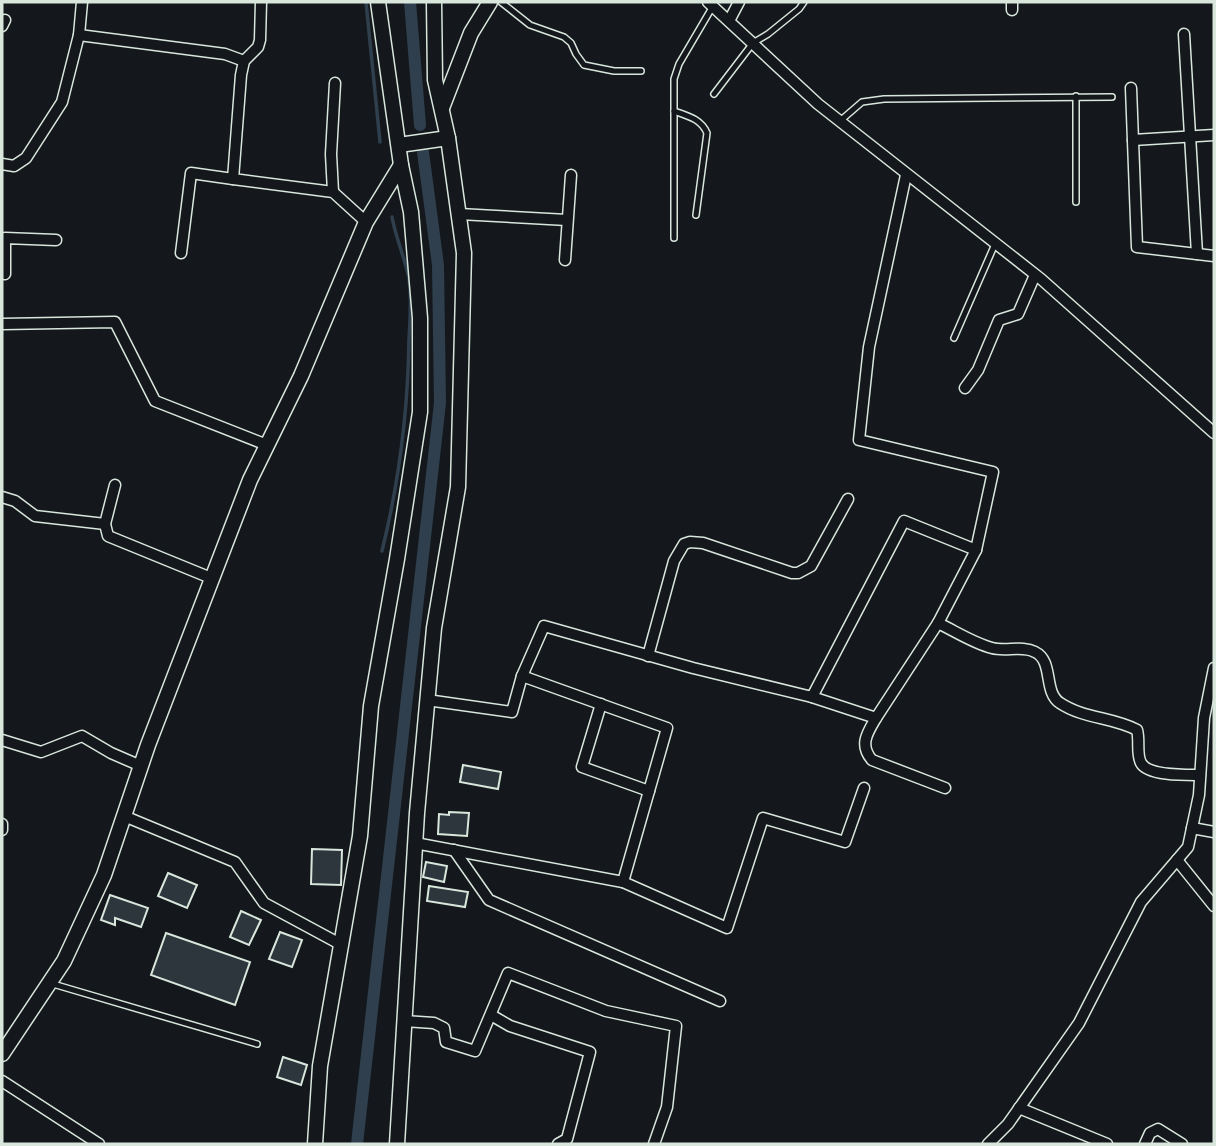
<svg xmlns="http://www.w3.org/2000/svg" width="1216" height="1146" font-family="'Open Sans',sans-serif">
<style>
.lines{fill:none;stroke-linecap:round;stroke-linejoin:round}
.stream{stroke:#2f3f4d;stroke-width:3.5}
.canal{stroke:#2f3f4d;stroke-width:12}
.building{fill:#2c363c;stroke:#d8e6dc;stroke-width:2}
.service-casing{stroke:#d8e6dc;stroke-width:8}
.minor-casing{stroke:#d8e6dc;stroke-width:13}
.tertiary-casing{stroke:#d8e6dc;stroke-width:17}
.service{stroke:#14181c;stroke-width:5}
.minor{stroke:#14181c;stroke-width:10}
.tertiary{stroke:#14181c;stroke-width:14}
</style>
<rect width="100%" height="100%" fill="#14181c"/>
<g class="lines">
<g class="stream">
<polyline points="366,2 380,142"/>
<path d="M382,551c17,-69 26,-141 27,-212 1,-20 3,-40 0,-60 -4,-21 -13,-40 -17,-62"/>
</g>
<g class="canal">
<polyline points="410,2 420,125"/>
<polyline points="357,1144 440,403 438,265 423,152"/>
</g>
</g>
<g class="building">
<polygon points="463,765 501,772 498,789 460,782"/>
<polygon points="449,812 469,813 467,836 438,834 439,814 449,815"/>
<polygon points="312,849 342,850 341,885 311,884"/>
<polygon points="426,862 447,866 444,882 423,877"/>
<polygon points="168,873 197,885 187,908 158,896"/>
<polygon points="429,886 468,892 465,907 427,901"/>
<polygon points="110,895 148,908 141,927 115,918 115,925 101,920"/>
<polygon points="241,911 261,920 249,945 230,937"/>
<polygon points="280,932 302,940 292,967 269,959"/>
<polygon points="166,933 250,962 235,1005 151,975"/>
<polygon points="283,1057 307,1065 301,1085 277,1077"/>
</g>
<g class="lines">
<g class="service-casing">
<g id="service">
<polyline points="501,2 530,25 564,37 571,43 576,54 584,65 614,71 641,71"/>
<polyline points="714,94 753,43 768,34 799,9 804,2"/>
<polyline points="1076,96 1076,202"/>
<path d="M674,111c14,5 27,8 33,22l-11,82"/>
<polyline points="840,121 862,102 884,99 1112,97"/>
<polyline points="674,238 674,79 679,64 713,6"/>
<polyline points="954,338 995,244"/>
<polyline points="53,984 257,1044"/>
</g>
</g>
<g class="minor-casing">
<g id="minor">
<polyline points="261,2 260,40 258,47 244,61 241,75 233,179 333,192 366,222"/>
<polyline points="708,2 818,104 1041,279 1214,433"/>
<polyline points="1012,10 1012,2"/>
<polyline points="729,21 739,2"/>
<polyline points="2,26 5,20"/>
<polyline points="1184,34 1197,254"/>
<polyline points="79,35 225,54 244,61"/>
<polyline points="1131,88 1137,247 1214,256"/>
<polyline points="1133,140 1214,135"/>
<polyline points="2,164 14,166 26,158 62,102 79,35 82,2"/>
<polyline points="906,175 869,347 859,440 993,472 976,550 938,623"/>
<polyline points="333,192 331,154 335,83"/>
<polyline points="459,214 567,220"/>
<polyline points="181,253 191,173 233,179"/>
<polyline points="565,260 571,175"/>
<polyline points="2,273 5,274 5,238 56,240"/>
<polyline points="2,324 115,322 155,401 267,445"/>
<polyline points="965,388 978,370 999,320 1018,314 1035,275"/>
<polyline points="115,485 105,524 108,536 211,578"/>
<polyline points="2,497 15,501 35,516 105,524"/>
<polyline points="648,656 674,561 684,544 690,542 703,543 792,573 798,573 811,566 848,499"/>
<polyline points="522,676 544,626 693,668 812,697 904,521 976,550"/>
<path d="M812,697l64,21 62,-95c17,8 35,20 54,25 14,4 30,-3 43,4 19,9 8,40 25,51 24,16 53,14 77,27 3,10 -1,24 4,33 7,13 46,12 59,12"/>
<polyline points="601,704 582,767 649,791"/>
<path d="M876,718c-9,15 -17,27 -4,42l73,28"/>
<polyline points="2,740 41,752 82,736 111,753 141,766"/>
<polyline points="124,816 235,862 264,903 340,944"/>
<polyline points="2,824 2,830"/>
<polyline points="1192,828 1214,832"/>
<polyline points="415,843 623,882 667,728 522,676 512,712 427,700"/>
<polyline points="454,850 489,900 720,1001"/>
<polyline points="1177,860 1214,906"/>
<polyline points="623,882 727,928 763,818 845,842 864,788"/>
<polyline points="491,1015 510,1026 590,1052 567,1139 558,1144"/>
<polyline points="404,1021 434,1023 444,1028 446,1042 475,1051 508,973 606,1011 676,1026 667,1107 654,1144"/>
<polyline points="2,1081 99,1144"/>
<polyline points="1019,1108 1107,1144"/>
<polyline points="988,1144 1008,1124 1079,1023 1141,902 1188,847 1199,795 1204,718 1214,668"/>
<polyline points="1145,1144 1150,1133 1158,1129 1182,1144"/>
</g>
</g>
<g class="tertiary-casing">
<g id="tertiary">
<polyline points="442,108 471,33 490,2"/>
<polyline points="399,145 448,138"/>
<polyline points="2,1054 64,961 104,875 148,745 250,480 301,376 366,222 401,165"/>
<polyline points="315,1144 320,1066 360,836 371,706 397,559 420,412 420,318 411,212 401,165 378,2"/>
<polyline points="397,1144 417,813 434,628 458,487 464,253 448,138 435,80 434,2"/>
</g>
</g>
<use href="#service" class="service"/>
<use href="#minor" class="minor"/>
<use href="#tertiary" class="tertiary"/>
</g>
<rect width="1216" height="1146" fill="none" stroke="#d8e6dc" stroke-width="7"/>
</svg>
